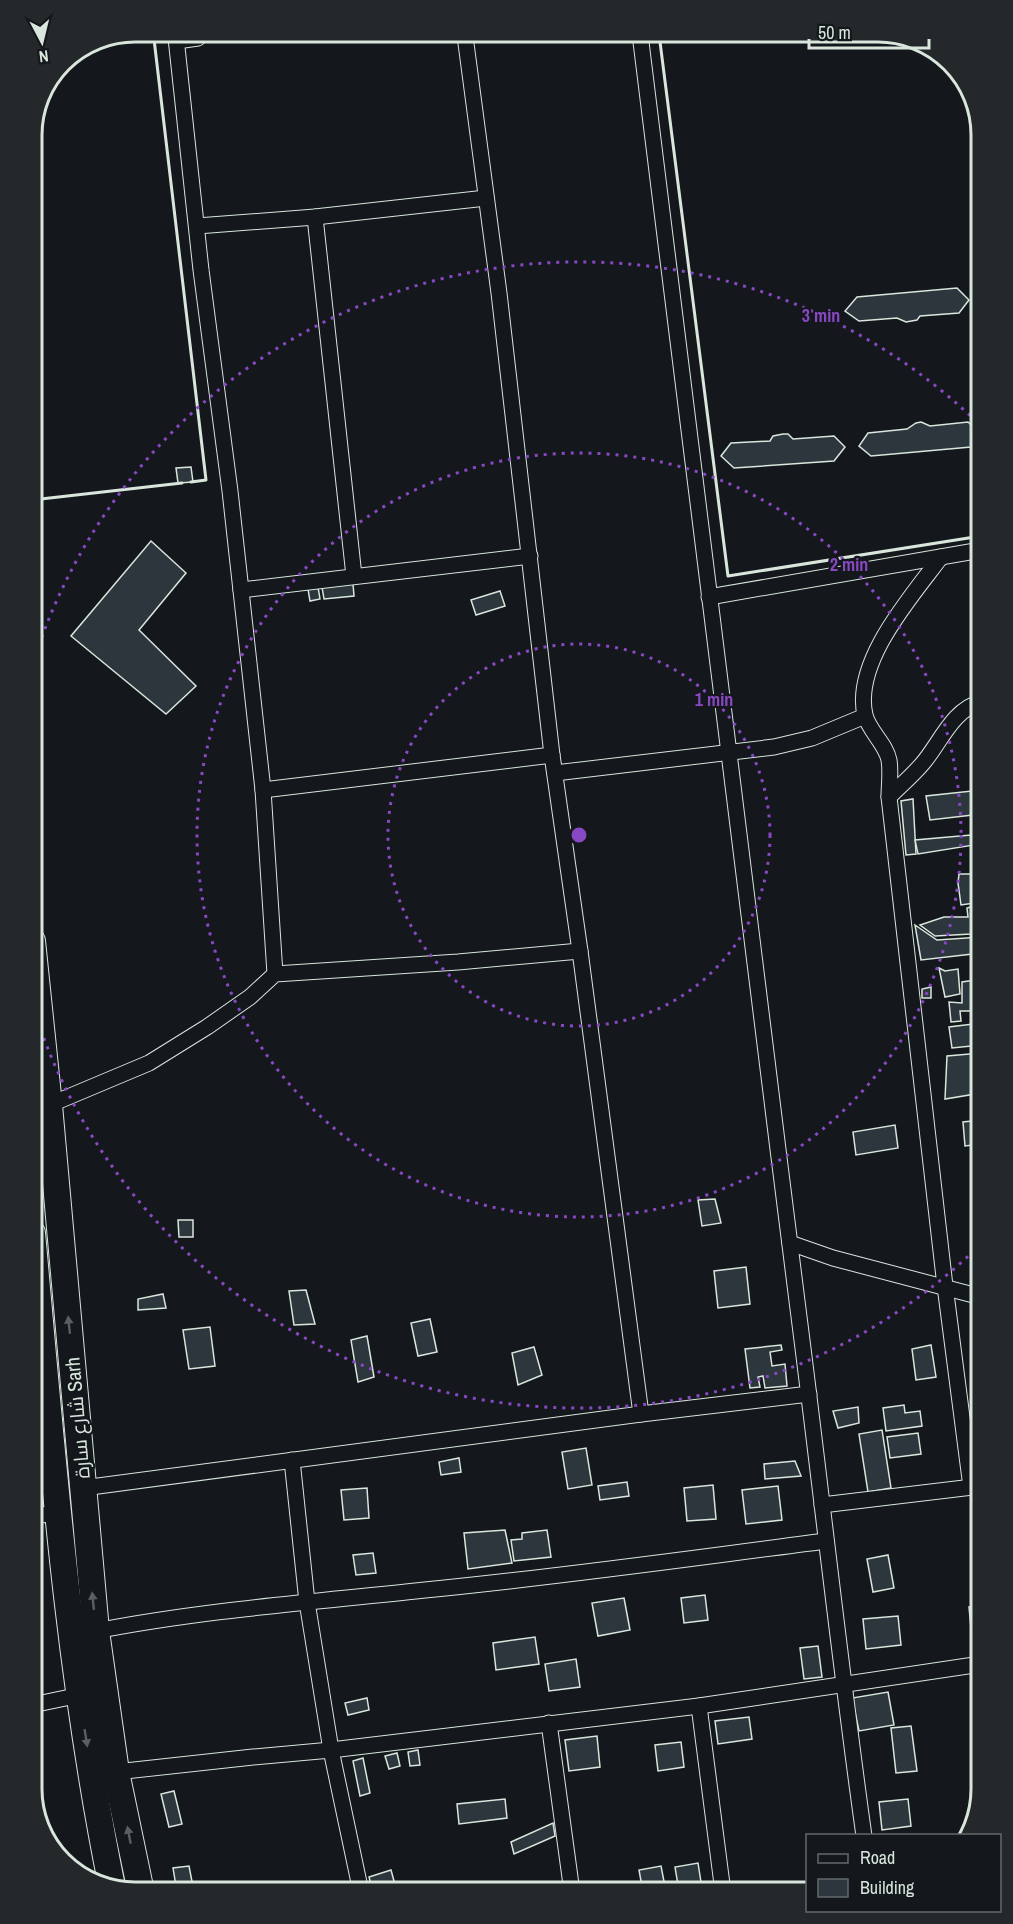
<svg xmlns="http://www.w3.org/2000/svg" width="1013" height="1924" font-family="'Archivo Narrow',Cairo,sans-serif">
<style>
.building{fill:#2c363c;stroke:#d8e6dc;stroke-width:1.5}
.lines{fill:none;stroke-linecap:round;stroke-linejoin:round}
.street-casing{stroke:#d8e6dc;stroke-width:17}
.highway-casing{stroke:#d8e6dc;stroke-width:28}
.street{stroke:#14181c;stroke-width:15}
.highway{stroke:#14181c;stroke-width:26}
.wall{stroke:#d8e6dc;stroke-width:3}
.oneway{fill:#59605f}
.ring{fill:none;stroke:#8948c3;stroke-width:3;stroke-dasharray:3 6}
.labels{text-anchor:middle;dominant-baseline:central;stroke-width:4.5;stroke-linejoin:round;paint-order:stroke}
.street-label{font-size:20px;fill:#d8e6dc;stroke:#14181c}
.rim{fill:none;stroke:#d8e6dc;stroke-width:3}
.centre{fill:#8948c3;stroke:#14181c;stroke-width:3}
.ring-label{font-size:18px;text-anchor:middle;font-weight:bold;fill:#8948c3;stroke:#14181c;stroke-width:4.5;stroke-linejoin:round;paint-order:stroke}
</style>
<rect width="100%" height="100%" fill="#14181c"/>
<g class="building">
<polygon points="957,288 969,300 959,313 920,316 917,320 906,322 897,318 859,321 845,311 857,297"/>
<polygon points="921,422 930,426 968,422 981,434 971,447 871,456 859,446 868,433 907,429 916,423"/>
<polygon points="783,434 788,434 793,439 834,436 845,447 834,461 734,468 721,456 731,443 770,441 773,436"/>
<polygon points="191,467 193,482 178,483 176,468"/>
<polygon points="151,541 186,573 139,630 196,686 166,714 71,636"/>
<polygon points="353,584 354,596 324,599 322,587"/>
<polygon points="318,587 320,599 310,601 308,589"/>
<polygon points="500,591 505,606 476,615 471,600"/>
<polygon points="981,790 981,814 930,820 926,796"/>
<polygon points="913,799 916,854 906,855 901,801"/>
<polygon points="971,835 974,845 918,854 915,840"/>
<polygon points="972,848 981,849 981,902 961,905 958,883 959,874 974,874"/>
<polygon points="978,905 981,919 981,931 971,934 935,936 920,925 944,917 968,917 967,908"/>
<polygon points="915,925 937,940 981,937 981,953 921,960"/>
<polygon points="981,964 981,991 975,965"/>
<polygon points="939,968 945,971 958,969 960,994 945,997"/>
<polygon points="975,980 978,1011 960,1011 961,1021 951,1022 949,1002 962,1003 962,982"/>
<polygon points="931,987 931,998 922,998 922,989"/>
<polygon points="981,1023 981,1045 952,1048 949,1027"/>
<polygon points="981,1053 981,1093 945,1099 947,1056"/>
<polygon points="981,1120 981,1144 965,1146 963,1122"/>
<polygon points="895,1125 898,1148 856,1155 853,1132"/>
<polygon points="715,1199 721,1223 702,1226 698,1200"/>
<polygon points="178,1220 193,1220 193,1237 179,1237"/>
<polygon points="746,1267 750,1304 718,1308 714,1271"/>
<polygon points="306,1290 315,1324 294,1325 289,1291"/>
<polygon points="163,1294 166,1308 138,1310 138,1299"/>
<polygon points="430,1319 437,1352 418,1356 411,1323"/>
<polygon points="210,1327 215,1366 189,1369 183,1330"/>
<polygon points="367,1336 374,1377 358,1382 351,1340"/>
<polygon points="781,1345 782,1350 770,1352 772,1366 785,1364 787,1386 765,1388 763,1376 758,1377 760,1387 750,1388 745,1349"/>
<polygon points="931,1345 936,1377 916,1380 912,1349"/>
<polygon points="534,1347 542,1375 518,1385 512,1353"/>
<polygon points="904,1405 905,1413 920,1411 922,1426 886,1431 883,1408"/>
<polygon points="858,1407 859,1423 838,1428 833,1411"/>
<polygon points="882,1430 891,1488 868,1492 859,1434"/>
<polygon points="918,1433 921,1454 890,1458 887,1437"/>
<polygon points="586,1448 592,1485 568,1489 562,1452"/>
<polygon points="459,1458 461,1472 441,1475 439,1462"/>
<polygon points="795,1461 801,1476 765,1479 764,1464"/>
<polygon points="627,1482 629,1496 600,1500 598,1486"/>
<polygon points="713,1485 716,1519 687,1521 684,1488"/>
<polygon points="778,1486 782,1520 746,1524 742,1490"/>
<polygon points="367,1488 369,1518 344,1520 341,1490"/>
<polygon points="505,1530 512,1563 468,1569 464,1533"/>
<polygon points="547,1530 551,1557 514,1561 511,1540 522,1539 522,1533"/>
<polygon points="373,1553 376,1573 356,1575 353,1555"/>
<polygon points="888,1555 894,1588 873,1592 867,1559"/>
<polygon points="705,1595 708,1620 684,1623 681,1598"/>
<polygon points="624,1598 630,1630 598,1636 592,1603"/>
<polygon points="981,1606 981,1638 972,1639 969,1607"/>
<polygon points="898,1616 901,1645 866,1649 863,1619"/>
<polygon points="535,1637 539,1664 496,1670 493,1643"/>
<polygon points="818,1646 822,1677 804,1679 800,1648"/>
<polygon points="576,1659 580,1687 549,1691 545,1664"/>
<polygon points="888,1692 894,1725 859,1731 852,1698"/>
<polygon points="367,1698 369,1710 348,1715 345,1703"/>
<polygon points="749,1717 752,1739 718,1744 715,1721"/>
<polygon points="911,1726 917,1771 896,1773 891,1728"/>
<polygon points="597,1736 600,1767 569,1771 565,1740"/>
<polygon points="681,1742 684,1767 658,1771 655,1745"/>
<polygon points="418,1750 420,1765 410,1766 408,1752"/>
<polygon points="397,1753 400,1766 389,1769 385,1756"/>
<polygon points="363,1758 370,1793 360,1796 353,1761"/>
<polygon points="174,1791 182,1824 169,1827 161,1794"/>
<polygon points="505,1799 507,1818 459,1824 457,1804"/>
<polygon points="908,1799 911,1826 882,1830 879,1802"/>
<polygon points="553,1823 555,1836 514,1854 511,1842"/>
<polygon points="698,1863 701,1882 678,1885 675,1867"/>
<polygon points="189,1866 194,1892 177,1892 173,1868"/>
<polygon points="661,1866 666,1892 643,1892 639,1870"/>
<polygon points="391,1870 397,1892 373,1892 369,1877"/>
</g>
<g class="lines">
<g class="street-casing">
<g id="street">
<path d="M640,34c52,423 104,845 157,1267 23,178 42,357 67,535"/>
<polyline points="465,36 499,293 552,755 580,951 641,1414"/>
<polyline points="176,38 201,270 230,491 263,790 275,974"/>
<polyline points="177,41 198,38"/>
<polyline points="315,217 354,576"/>
<polyline points="197,226 315,217 486,198"/>
<path d="M941,557c-30,40 -88,105 -76,158 4,16 21,29 24,45 2,12 0,26 0,37l56,489 26,201"/>
<polyline points="241,590 530,556"/>
<polyline points="709,597 981,550"/>
<polyline points="555,773 774,747 812,738 865,716"/>
<polyline points="263,790 552,755"/>
<path d="M889,797c11,-11 24,-22 34,-34 17,-20 30,-54 58,-61"/>
<polyline points="49,1105 149,1063 207,1027 250,997 275,974 458,962 580,951"/>
<polyline points="790,1243 833,1258 981,1297"/>
<polyline points="292,1460 307,1602 331,1750 361,1892"/>
<polyline points="83,1488 641,1414 809,1394"/>
<polyline points="822,1505 981,1486"/>
<polyline points="32,1516 58,1513"/>
<path d="M96,1631c108,-21 219,-29 329,-41 134,-13 268,-32 401,-49"/>
<polyline points="32,1705 80,1695"/>
<polyline points="699,1706 723,1892"/>
<polyline points="549,1723 572,1892"/>
<polyline points="116,1772 253,1757 331,1750 699,1706 981,1664"/>
</g>
</g>
<g class="highway-casing">
<g id="highway">
<polyline points="32,941 49,1105 96,1631 116,1772 141,1892"/>
<path d="M32,1233c20,218 36,438 80,654"/>
</g>
</g>
<use href="#street" class="street"/>
<use href="#highway" class="highway"/>
<g class="wall">
<polyline points="659,34 728,576 981,536"/>
<polyline points="154,39 206,480 191,482"/>
<polyline points="32,500 182,483"/>
</g>
</g>
<defs><path id="oneway-solid" d="M-6-.8H1V-3.2L6.5 0L1 3.2V.8H-6Z" transform="scale(1.5)"/></defs>
<g class="oneway">
<use href="#oneway-solid" transform="translate(69 1325) rotate(-96)"/>
<use href="#oneway-solid" transform="translate(93 1601) rotate(-96)"/>
<use href="#oneway-solid" transform="translate(86 1738) rotate(81)"/>
<use href="#oneway-solid" transform="translate(129 1835) rotate(-101)"/>
</g>
<g class="ring">
<circle cx="579" cy="835" r="191"/>
<circle cx="579" cy="835" r="382"/>
<path d="M981 1244A573 573 0 0 1 33 1007M33 663A573 573 0 0 1 981 426"/>
</g>
<g class="labels">
<g class="street-label">
<text transform="translate(77 1418) rotate(-95)">شارع سارة Sarh</text>
</g>
</g>
<path d="M0 0H1013V1924H0ZM135 42H878A93 93 0 0 1 971 135V1789A93 93 0 0 1 878 1882H135A93 93 0 0 1 42 1789V135A93 93 0 0 1 135 42Z" fill="#24282b" fill-rule="evenodd"/>
<path class="rim" d="M135 42H878A93 93 0 0 1 971 135V1789A93 93 0 0 1 878 1882H135A93 93 0 0 1 42 1789V135A93 93 0 0 1 135 42Z"/>
<circle cx="579" cy="835" r="9" class="centre"/>
<g class="ring-label">
<text x="821" y="322">3 min</text>
<text x="849" y="571">2 min</text>
<text x="714" y="706">1 min</text>
</g>
<rect x="806" y="1834" width="195" height="78" fill="#14181c" stroke="#626a69" stroke-width="1.5"/>
<rect x="818" y="1854" width="30" height="9" fill="#14181c" stroke="#626a69" stroke-width="1.5"/>
<text x="860" y="1864" font-size="18" fill="#d8e6dc">Road</text>
<rect x="818" y="1879" width="30" height="18" fill="#2c363c" stroke="#626a69" stroke-width="1.5"/>
<text x="860" y="1894" font-size="18" fill="#d8e6dc">Building</text>
<g transform="translate(42 42) rotate(173)" stroke="#14181c" stroke-width="4.5" paint-order="stroke">
<path d="M0-4.5L10 22L0 15L-10 22Z" fill="#d8e6dc"/>
<text y="-9" font-size="16" font-weight="bold" text-anchor="middle" fill="#d8e6dc">N</text>
</g>
<path d="M809 39v9h120v-9" fill="none" stroke="#d8e6dc" stroke-width="3"/>
<text x="818" y="39" font-size="18" fill="#d8e6dc" stroke="#14181c" stroke-width="4.5" paint-order="stroke">50 m</text>
</svg>
